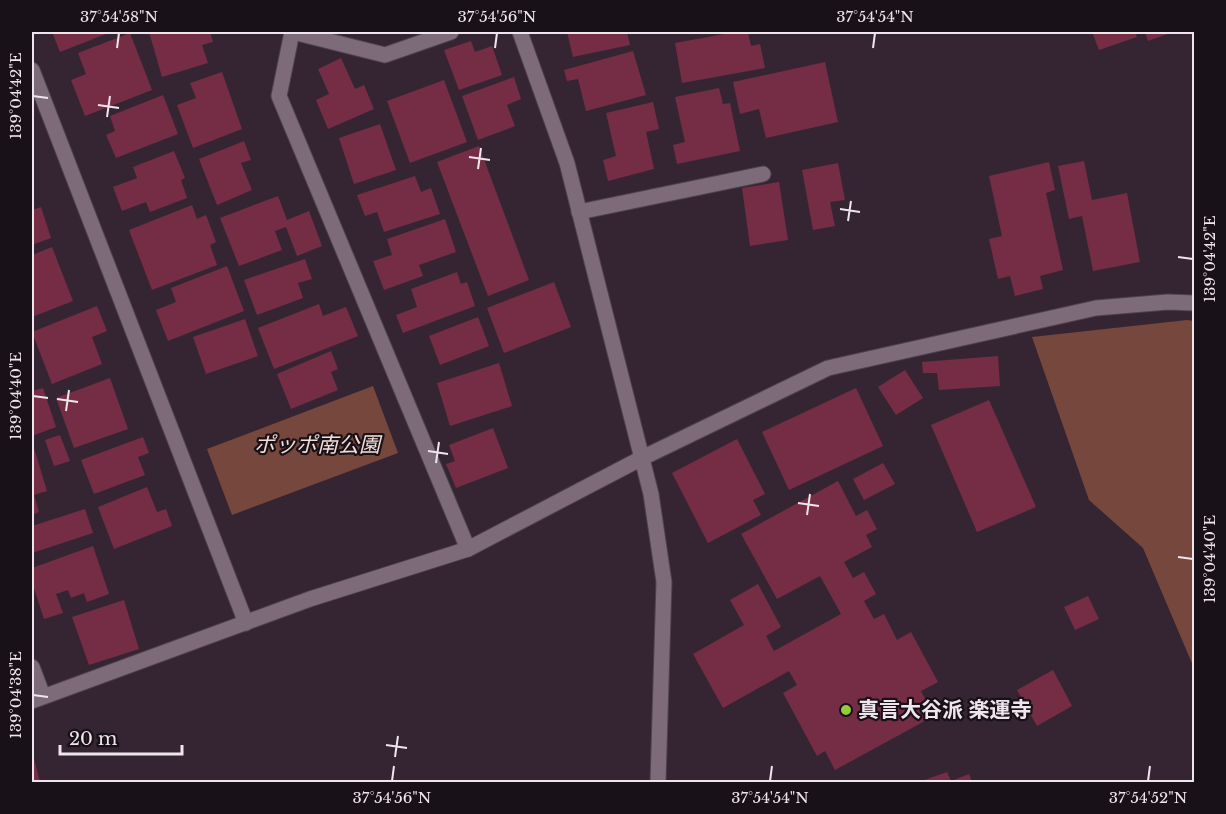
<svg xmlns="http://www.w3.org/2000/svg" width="1226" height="814" font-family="'Libre Baskerville','Noto Sans JP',serif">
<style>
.green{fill:#76473c}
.building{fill:#742d44}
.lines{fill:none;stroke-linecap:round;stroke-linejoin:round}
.minor-casing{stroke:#4f424d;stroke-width:17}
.minor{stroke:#7d6b7a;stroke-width:15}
.ticks{fill:none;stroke:#efe5ed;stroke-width:2}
.poi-dot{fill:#96cc39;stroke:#181117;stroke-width:2}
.labels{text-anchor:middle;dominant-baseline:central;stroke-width:4.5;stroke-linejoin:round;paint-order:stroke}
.park-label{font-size:21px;font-style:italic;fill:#f4ded8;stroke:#181117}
.poi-label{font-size:21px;font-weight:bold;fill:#efe5ed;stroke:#181117;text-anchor:start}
.neatline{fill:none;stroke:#efe5ed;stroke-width:2}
.ticks-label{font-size:15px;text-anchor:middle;fill:#efe5ed}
</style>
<rect width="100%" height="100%" fill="#352533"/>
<g class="green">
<polygon points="1187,320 1194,321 1194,668 1143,548 1089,500 1032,337"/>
<polygon points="373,386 398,453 232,515 207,449"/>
</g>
<g class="building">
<polygon points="52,32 111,32 60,52"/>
<polygon points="149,32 210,32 213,42 202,45 208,63 162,77"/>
<polygon points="567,32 627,32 630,45 573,57"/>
<polygon points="735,32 748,32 751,46 760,44 765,68 682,83 675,43"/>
<polygon points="1092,32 1135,32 1137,37 1099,50"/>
<polygon points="1145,32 1173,32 1148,41"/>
<polygon points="130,33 152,90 85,116 71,80 86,74 78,53"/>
<polygon points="471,41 475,52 492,46 502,75 459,90 444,50"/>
<polygon points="633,51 646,95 586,111 578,79 567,81 564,70"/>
<polygon points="341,58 355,89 364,85 374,109 328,129 316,100 329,94 318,69"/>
<polygon points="825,62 838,122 766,138 759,109 740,114 733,82"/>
<polygon points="222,72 242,129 193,148 177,105 196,98 190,83"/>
<polygon points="514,77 521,99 507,105 515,126 478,140 462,96"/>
<polygon points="444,80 467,142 410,163 387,101"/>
<polygon points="719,88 723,104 730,103 740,151 677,164 673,145 685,142 675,97"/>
<polygon points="163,95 178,134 116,158 106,135 115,131 110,116"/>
<polygon points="653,102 659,129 646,132 654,169 608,181 603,160 616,156 606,113"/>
<polygon points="380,124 396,170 354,184 339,138"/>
<polygon points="244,141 251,160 241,163 252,190 217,205 199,159"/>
<polygon points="479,146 529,280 488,296 437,162"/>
<polygon points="174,151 185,178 181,180 187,198 150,212 146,202 122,211 113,187 137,178 133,167"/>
<polygon points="1084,161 1092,200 1127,193 1140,262 1093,271 1082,216 1069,219 1058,166"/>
<polygon points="1049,162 1055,190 1046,193 1063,270 1040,276 1043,289 1015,296 1010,276 998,279 989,239 1002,236 989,176"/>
<polygon points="838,163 845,200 830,202 835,226 813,230 802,170"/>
<polygon points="415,176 421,192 431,188 440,214 384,232 377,212 365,216 357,195"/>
<polygon points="779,182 788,240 750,246 742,188"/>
<polygon points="278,196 287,220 309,211 322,246 297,256 286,227 275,231 282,250 239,266 220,218"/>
<polygon points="192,205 197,219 206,215 216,242 210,245 217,265 152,290 129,230"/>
<polygon points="41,207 51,238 32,245 32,210"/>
<polygon points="445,219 456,252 419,265 423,276 384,290 373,261 392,255 387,239"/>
<polygon points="52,247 73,301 32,317 32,255"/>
<polygon points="305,259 312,279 298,283 303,298 257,315 244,280"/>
<polygon points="227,266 244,311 168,341 156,310 176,302 171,288"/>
<polygon points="457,272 461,284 467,282 475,306 403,333 396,315 417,307 411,289"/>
<polygon points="554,282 571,327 504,353 487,308"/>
<polygon points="319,304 323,316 346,307 358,336 274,369 258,328"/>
<polygon points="97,306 107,331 92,337 102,364 52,384 32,332"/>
<polygon points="478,317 489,346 440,365 429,336"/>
<polygon points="245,319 258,356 206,374 193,337"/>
<polygon points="331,351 338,369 331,372 338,390 291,409 277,374"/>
<polygon points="998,356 1000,386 939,390 937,373 923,373 922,362"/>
<polygon points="499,363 512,406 450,426 437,383"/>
<polygon points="905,370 923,398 896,415 878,387"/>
<polygon points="110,378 128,429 74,448 56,398"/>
<polygon points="43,388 56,427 32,436 32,391"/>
<polygon points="856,388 883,446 789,490 762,432"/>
<polygon points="989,400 1036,507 977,532 931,425"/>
<polygon points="493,428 508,468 456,488 446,464 455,461 449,445"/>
<polygon points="60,435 70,461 54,466 45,440"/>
<polygon points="143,437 149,453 138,457 145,475 94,494 81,460"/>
<polygon points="737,439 765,494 753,500 761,515 708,543 672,473"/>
<polygon points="34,448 47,491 34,495 39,512 32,515 32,449"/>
<polygon points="883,463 895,484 864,500 853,479"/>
<polygon points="838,481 856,516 867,510 877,529 866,535 872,547 844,562 853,578 864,572 876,594 864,601 874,619 884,614 897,640 911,632 938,682 921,691 934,716 835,770 825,751 817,756 783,693 797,685 789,671 723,708 693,654 744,625 730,600 758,584 781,627 766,636 774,651 841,614 820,576 777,599 741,534"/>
<polygon points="147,487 157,512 166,509 172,526 114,549 98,507"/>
<polygon points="85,509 93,533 32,553 32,526"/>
<polygon points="93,546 109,594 87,602 84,593 71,598 68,590 56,594 63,613 44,619 32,582 32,568"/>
<polygon points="1088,596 1099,619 1075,630 1064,607"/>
<polygon points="124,600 139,649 89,665 72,617"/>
<polygon points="1053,670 1072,706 1037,726 1017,690"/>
<polygon points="32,751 40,782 32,782"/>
<polygon points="947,772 951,781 969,774 972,782 919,782"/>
</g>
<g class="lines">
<g class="minor-casing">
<g id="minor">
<polyline points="292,32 279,96 468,549"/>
<polyline points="293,32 385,55 451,32"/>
<polyline points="520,32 567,163 651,494 664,582 658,782"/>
<polyline points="32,70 246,623"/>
<polyline points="579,212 763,174"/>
<polyline points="32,667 43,696"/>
<polyline points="32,701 310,599 468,549 640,459 828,368 1096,308 1168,302 1194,303"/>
</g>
</g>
<use href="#minor" class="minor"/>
</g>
<path class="ticks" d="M117,48l2,-15M495,48l2,-15M873,48l2,-15M33,96l15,2M98,105l21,3M107,117l3,-21M469,157l21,3M478,169l3,-21M840,209l20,3M848,221l3,-20M1178,257l15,2M33,396l15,2M57,399l21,3M66,411l3,-21M428,451l20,3M436,463l3,-21M798,503l21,3M807,515l3,-21M1178,557l15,2M33,695l15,2M386,745l21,3M395,757l3,-21M392,781l2,-15M770,781l2,-15M1148,781l2,-15"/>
<circle class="poi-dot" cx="846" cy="710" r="6"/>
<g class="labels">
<g class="park-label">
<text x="317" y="445">ポッポ南公園</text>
</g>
<g class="poi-label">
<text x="858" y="710">真言大谷派 楽運寺</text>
</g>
</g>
<rect width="1226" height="814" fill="none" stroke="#181117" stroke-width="66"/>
<path d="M60 745v9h122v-9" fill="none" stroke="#efe5ed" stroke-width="3"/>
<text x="69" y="745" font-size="18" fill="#efe5ed" stroke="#181117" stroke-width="4.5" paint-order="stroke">20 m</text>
<rect x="33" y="33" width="1160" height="748" class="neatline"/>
<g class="ticks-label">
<text x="119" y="22">37°54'58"N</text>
<text x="497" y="22">37°54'56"N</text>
<text x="875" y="22">37°54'54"N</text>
<text transform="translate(16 96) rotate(-90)" y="5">139°04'42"E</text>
<text transform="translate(1210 259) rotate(-90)" y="5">139°04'42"E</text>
<text transform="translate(16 396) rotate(-90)" y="5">139°04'40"E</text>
<text transform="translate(1210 559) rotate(-90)" y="5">139°04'40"E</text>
<text transform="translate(16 695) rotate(-90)" y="5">139°04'38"E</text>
<text x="392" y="803">37°54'56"N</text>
<text x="770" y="803">37°54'54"N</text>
<text x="1148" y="803">37°54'52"N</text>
</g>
</svg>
